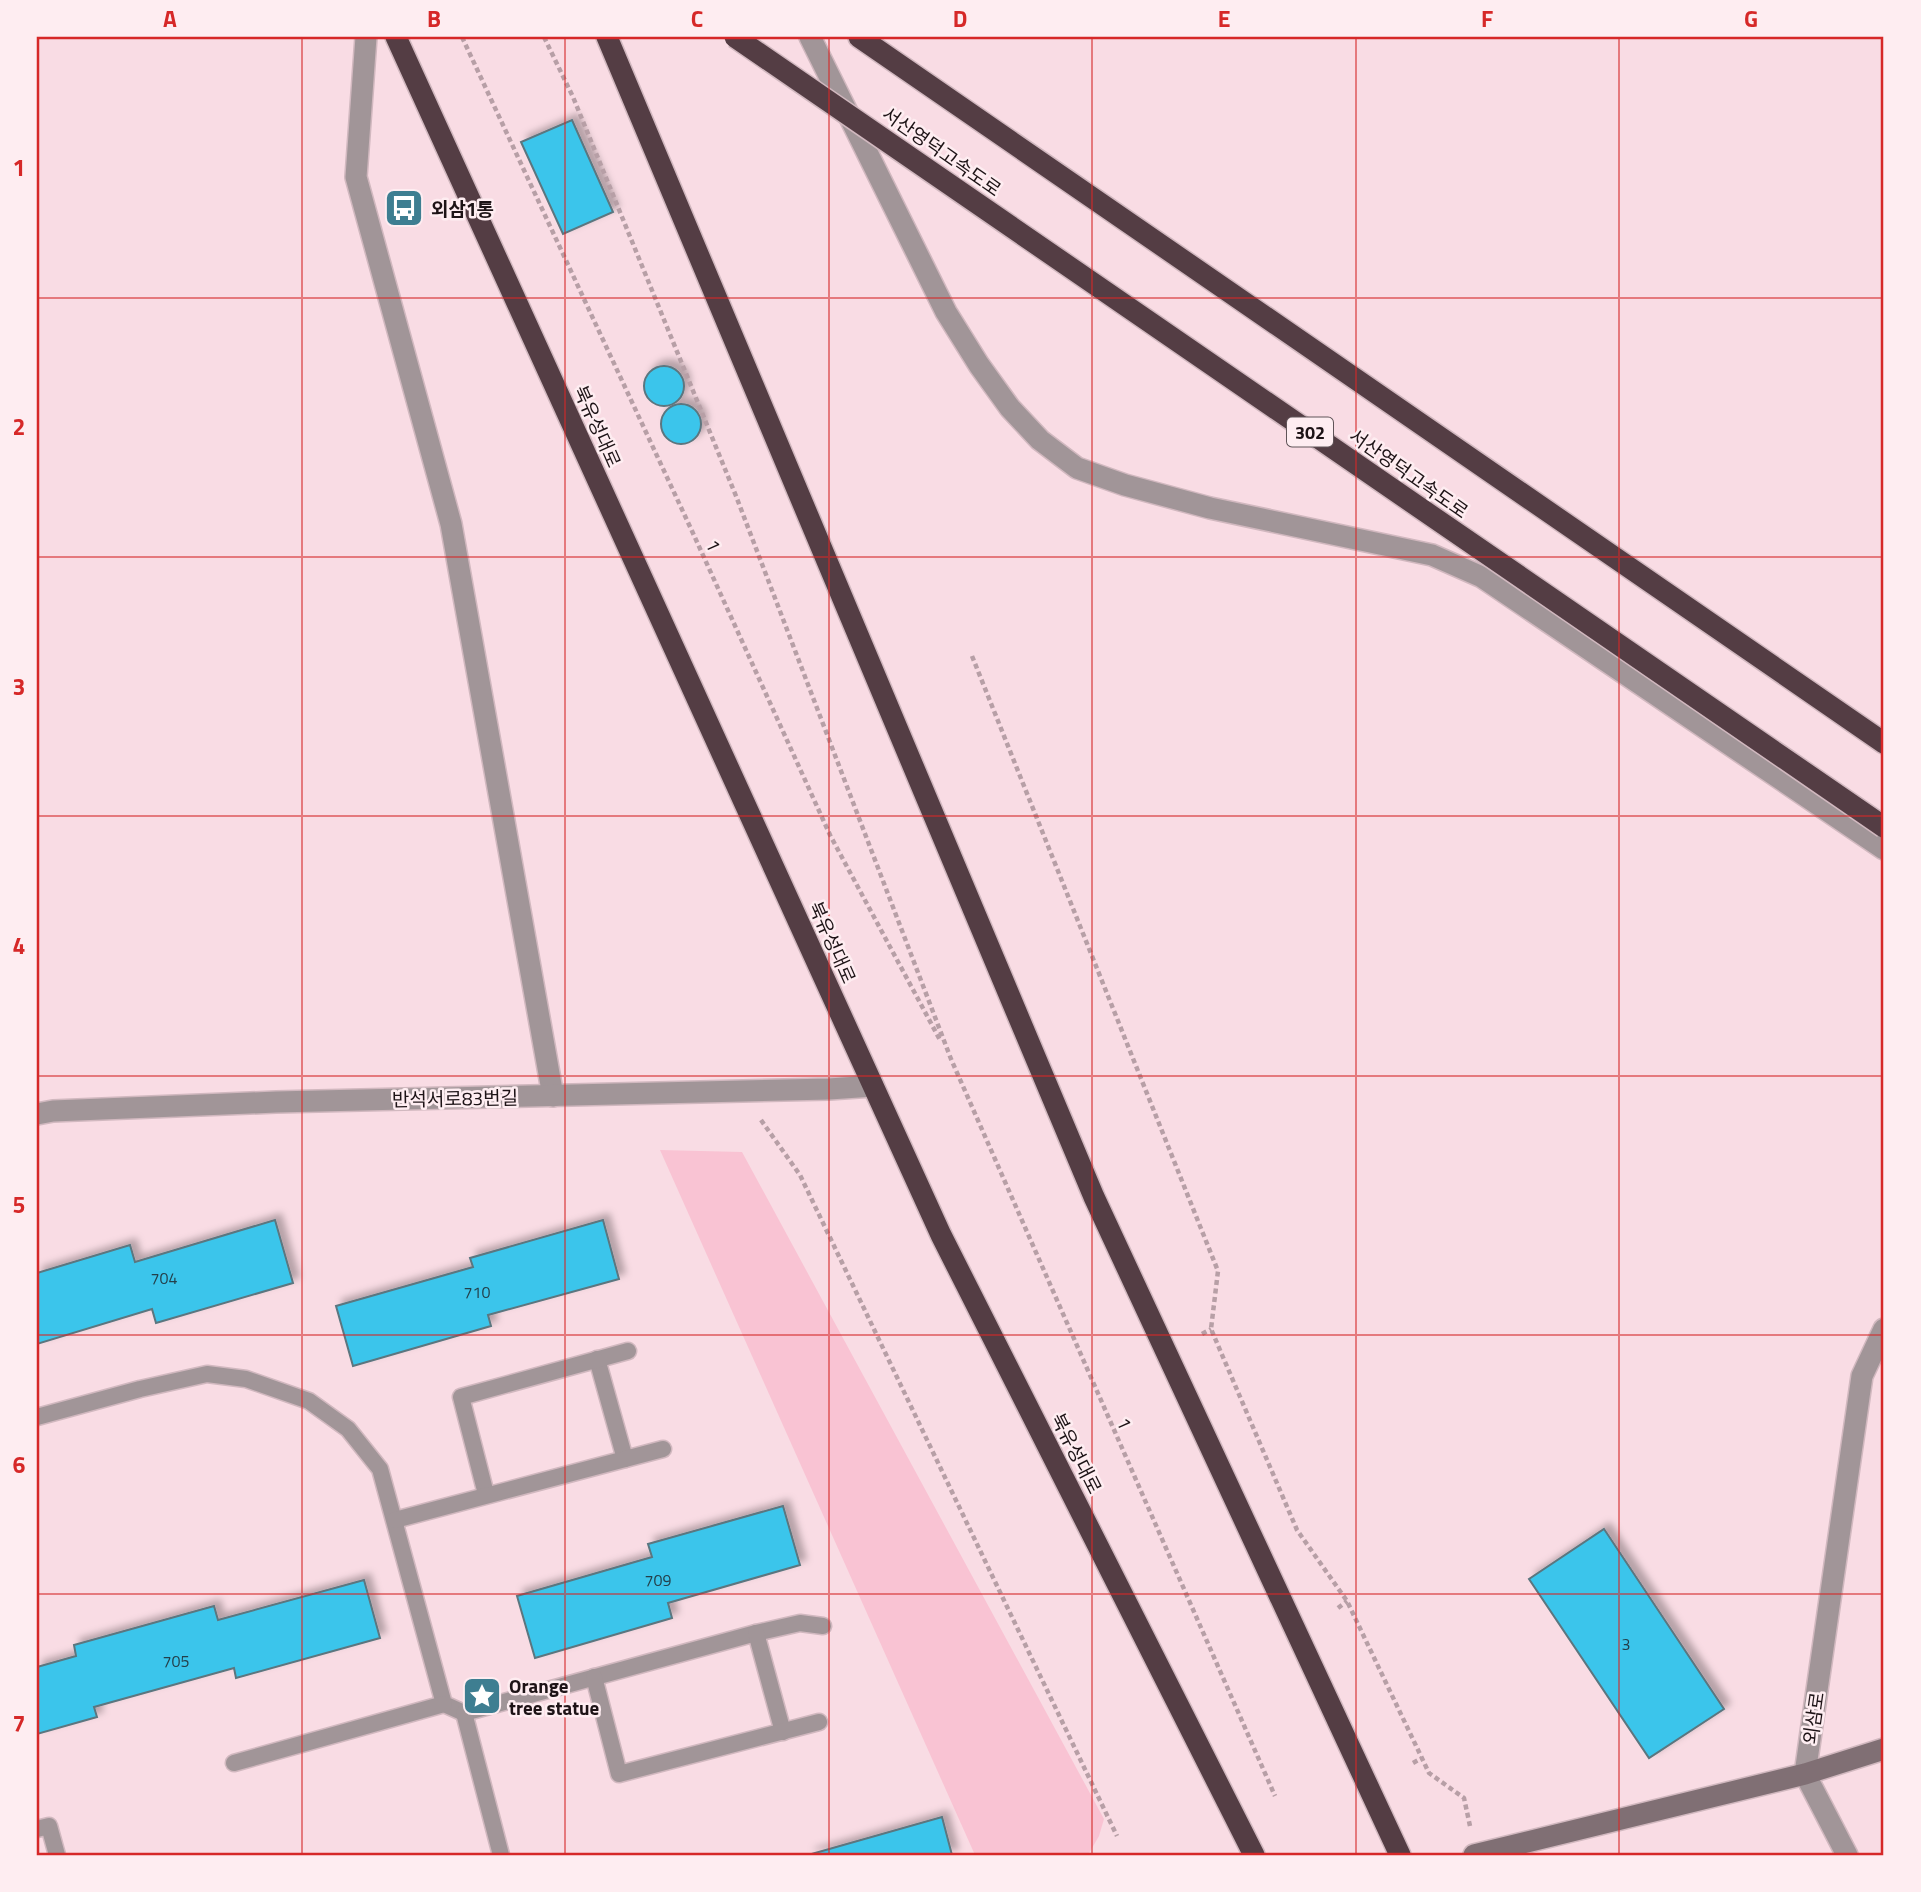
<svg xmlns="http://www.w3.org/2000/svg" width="1921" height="1892" font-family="'Titillium Web','Noto Sans KR',sans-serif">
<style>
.green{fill:#f9c3d3}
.building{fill:#3bc5eb;stroke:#5b767f;stroke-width:2;filter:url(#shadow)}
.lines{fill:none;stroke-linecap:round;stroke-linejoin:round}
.lane-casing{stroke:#d1b8bf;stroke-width:19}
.street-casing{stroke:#d1b8bf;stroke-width:24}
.secondary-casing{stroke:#d1b8bf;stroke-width:24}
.highway-casing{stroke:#d1b8bf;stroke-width:24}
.path{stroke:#b79fa6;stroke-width:4.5;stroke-dasharray:5 3.5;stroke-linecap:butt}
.lane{stroke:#a19598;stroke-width:16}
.street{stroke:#a19598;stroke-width:21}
.secondary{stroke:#806f74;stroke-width:21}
.highway{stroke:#543d44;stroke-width:21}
.highway-bridge-casing{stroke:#d1b8bf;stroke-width:24;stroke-linecap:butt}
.highway-bridge{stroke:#543d44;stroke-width:21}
.grid{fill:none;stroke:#d62828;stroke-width:2;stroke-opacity:0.55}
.labels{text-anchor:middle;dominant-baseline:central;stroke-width:5;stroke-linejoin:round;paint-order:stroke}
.number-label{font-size:16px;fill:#24404b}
.shield{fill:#feedf1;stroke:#605458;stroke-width:2}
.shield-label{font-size:18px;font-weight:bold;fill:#1d1316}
.street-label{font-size:19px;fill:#1d1316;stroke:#feedf1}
.poi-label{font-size:19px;font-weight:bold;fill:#1d1316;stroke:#feedf1;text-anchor:start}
.neatline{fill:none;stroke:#d62828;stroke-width:2.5}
.grid-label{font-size:23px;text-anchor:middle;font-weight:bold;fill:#d62828}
</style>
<defs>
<filter id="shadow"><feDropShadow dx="6" dy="-6" stdDeviation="3.5" flood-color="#0004"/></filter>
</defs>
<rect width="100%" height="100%" fill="#f9dce4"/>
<polygon class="green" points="660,1150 742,1152 1104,1819 1099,1836 1088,1855 975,1855"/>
<g class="building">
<polygon points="572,120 613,212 563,234 521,142"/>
<circle cx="664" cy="386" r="20"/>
<circle cx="681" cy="424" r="20"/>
<polygon points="275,1220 293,1283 156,1323 152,1309 37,1344 37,1273 130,1245 135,1262"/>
<polygon points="603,1220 619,1279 488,1315 491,1326 353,1366 336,1306 473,1267 470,1258"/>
<polygon points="783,1506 800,1565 668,1603 672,1618 535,1658 517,1596 652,1557 648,1544"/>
<polygon points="1604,1529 1724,1709 1649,1758 1529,1579"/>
<polygon points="364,1580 380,1638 236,1678 234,1668 94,1707 97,1717 37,1734 37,1667 76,1656 74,1645 214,1606 218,1620"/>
<polygon points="942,1817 952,1855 808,1855"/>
</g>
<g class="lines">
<g class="lane-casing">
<g id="lane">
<polyline points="597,1359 625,1459"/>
<polyline points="37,1417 140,1389 207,1374 246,1379 309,1401 348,1429 380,1469 444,1704 464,1713 756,1633 800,1623 823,1626"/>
<polyline points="486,1494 461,1397 628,1351"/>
<polyline points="395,1520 663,1449"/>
<polyline points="756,1633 783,1732"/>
<polyline points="594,1677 619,1774 819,1722"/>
<polyline points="464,1713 501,1855"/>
<polyline points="234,1763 444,1704"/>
<polyline points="37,1829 49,1826 57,1855"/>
</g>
</g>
<g class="street-casing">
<g id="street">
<polyline points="366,37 356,177 451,524 553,1096"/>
<polyline points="810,37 946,312 979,365 1010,408 1040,440 1077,468 1125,485 1210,508 1432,555 1482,577 1884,849"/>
<polyline points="37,1114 53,1111 276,1102 829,1089 873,1086"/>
<polyline points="1847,1855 1805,1774 1862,1376 1884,1329"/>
</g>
</g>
<g class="secondary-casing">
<polyline id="secondary" points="1474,1855 1805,1774 1884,1749"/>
</g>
<g class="highway-casing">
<g id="highway">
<polyline points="396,37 941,1235 1254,1855"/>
<polyline points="607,37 1094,1197 1400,1855"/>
<polyline points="859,37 1884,743"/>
</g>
</g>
<g class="path">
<polyline points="462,37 692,531 830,835 940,1040"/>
<polyline points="544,37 573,97 736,496 951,1059 1275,1796"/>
<polyline points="972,656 1218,1271 1211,1329 1297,1530 1347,1601 1429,1773 1464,1798 1470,1826"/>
<polyline points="761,1120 800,1175 1117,1836"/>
<polyline points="1202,1334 1211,1329"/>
<polyline points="1338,1608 1347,1601"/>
<polyline points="1413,1763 1422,1758"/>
</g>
<use href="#lane" class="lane"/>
<use href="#street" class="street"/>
<use href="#secondary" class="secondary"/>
<use href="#highway" class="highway"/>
<g class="highway-bridge-casing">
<polyline id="highway-bridge" points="735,37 1884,827"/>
</g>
<use href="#highway-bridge" class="highway-bridge"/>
</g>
<path class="grid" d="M302,37v1818M565,37v1818M829,37v1818M1092,37v1818M1356,37v1818M1619,37v1818M37,298h1847M37,557h1847M37,816h1847M37,1076h1847M37,1335h1847M37,1594h1847"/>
<defs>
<g id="bus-square" transform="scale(2.0125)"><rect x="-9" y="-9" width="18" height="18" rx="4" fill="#3e7e91" stroke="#feedf1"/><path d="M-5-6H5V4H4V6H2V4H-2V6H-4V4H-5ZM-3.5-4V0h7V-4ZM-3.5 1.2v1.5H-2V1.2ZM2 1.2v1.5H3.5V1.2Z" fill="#fff"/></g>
<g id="sight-square" transform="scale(2.0125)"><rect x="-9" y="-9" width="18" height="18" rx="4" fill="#3e7e91" stroke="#feedf1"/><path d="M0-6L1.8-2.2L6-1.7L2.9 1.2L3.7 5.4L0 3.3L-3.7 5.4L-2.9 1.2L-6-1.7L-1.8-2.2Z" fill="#fff"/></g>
</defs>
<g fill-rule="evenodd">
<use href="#bus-square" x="404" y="208"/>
<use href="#sight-square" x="482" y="1696"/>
</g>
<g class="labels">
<g class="number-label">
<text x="164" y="1278">704</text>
<text x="477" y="1292">710</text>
<text x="658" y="1580">709</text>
<text x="1626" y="1644">3</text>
<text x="176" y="1661">705</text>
</g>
<rect class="shield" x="1287" y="417.5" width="46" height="29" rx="5"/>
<g class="shield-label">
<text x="1310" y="432">302</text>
</g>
<g class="street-label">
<text transform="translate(942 151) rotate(35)">서산영덕고속도로</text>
<text transform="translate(598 426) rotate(66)">북유성대로</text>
<text transform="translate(1409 473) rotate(35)">서산영덕고속도로</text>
<text transform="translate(714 545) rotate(66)">1</text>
<text transform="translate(833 942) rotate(66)">북유성대로</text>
<text transform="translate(455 1098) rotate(-1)">반석서로83번길</text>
<text transform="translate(1125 1423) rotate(66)">1</text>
<text transform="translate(1077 1453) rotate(63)">북유성대로</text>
<text transform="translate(1813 1718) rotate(-82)">외삼로</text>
</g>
<g class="poi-label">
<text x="431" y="208">외삼1통</text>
<text x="509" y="1685">Orange<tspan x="509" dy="22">tree statue</tspan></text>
</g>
</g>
<rect width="1921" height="1892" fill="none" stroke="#feedf1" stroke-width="77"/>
<rect x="38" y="38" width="1844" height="1816" class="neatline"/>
<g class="grid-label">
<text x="170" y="27">A</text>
<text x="434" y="27">B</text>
<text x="697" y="27">C</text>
<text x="960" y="27">D</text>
<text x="1224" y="27">E</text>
<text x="1487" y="27">F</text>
<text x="1751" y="27">G</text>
<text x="19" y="176">1</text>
<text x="19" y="435">2</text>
<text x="19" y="695">3</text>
<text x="19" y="954">4</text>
<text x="19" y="1213">5</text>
<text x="19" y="1473">6</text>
<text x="19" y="1732">7</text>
</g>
</svg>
